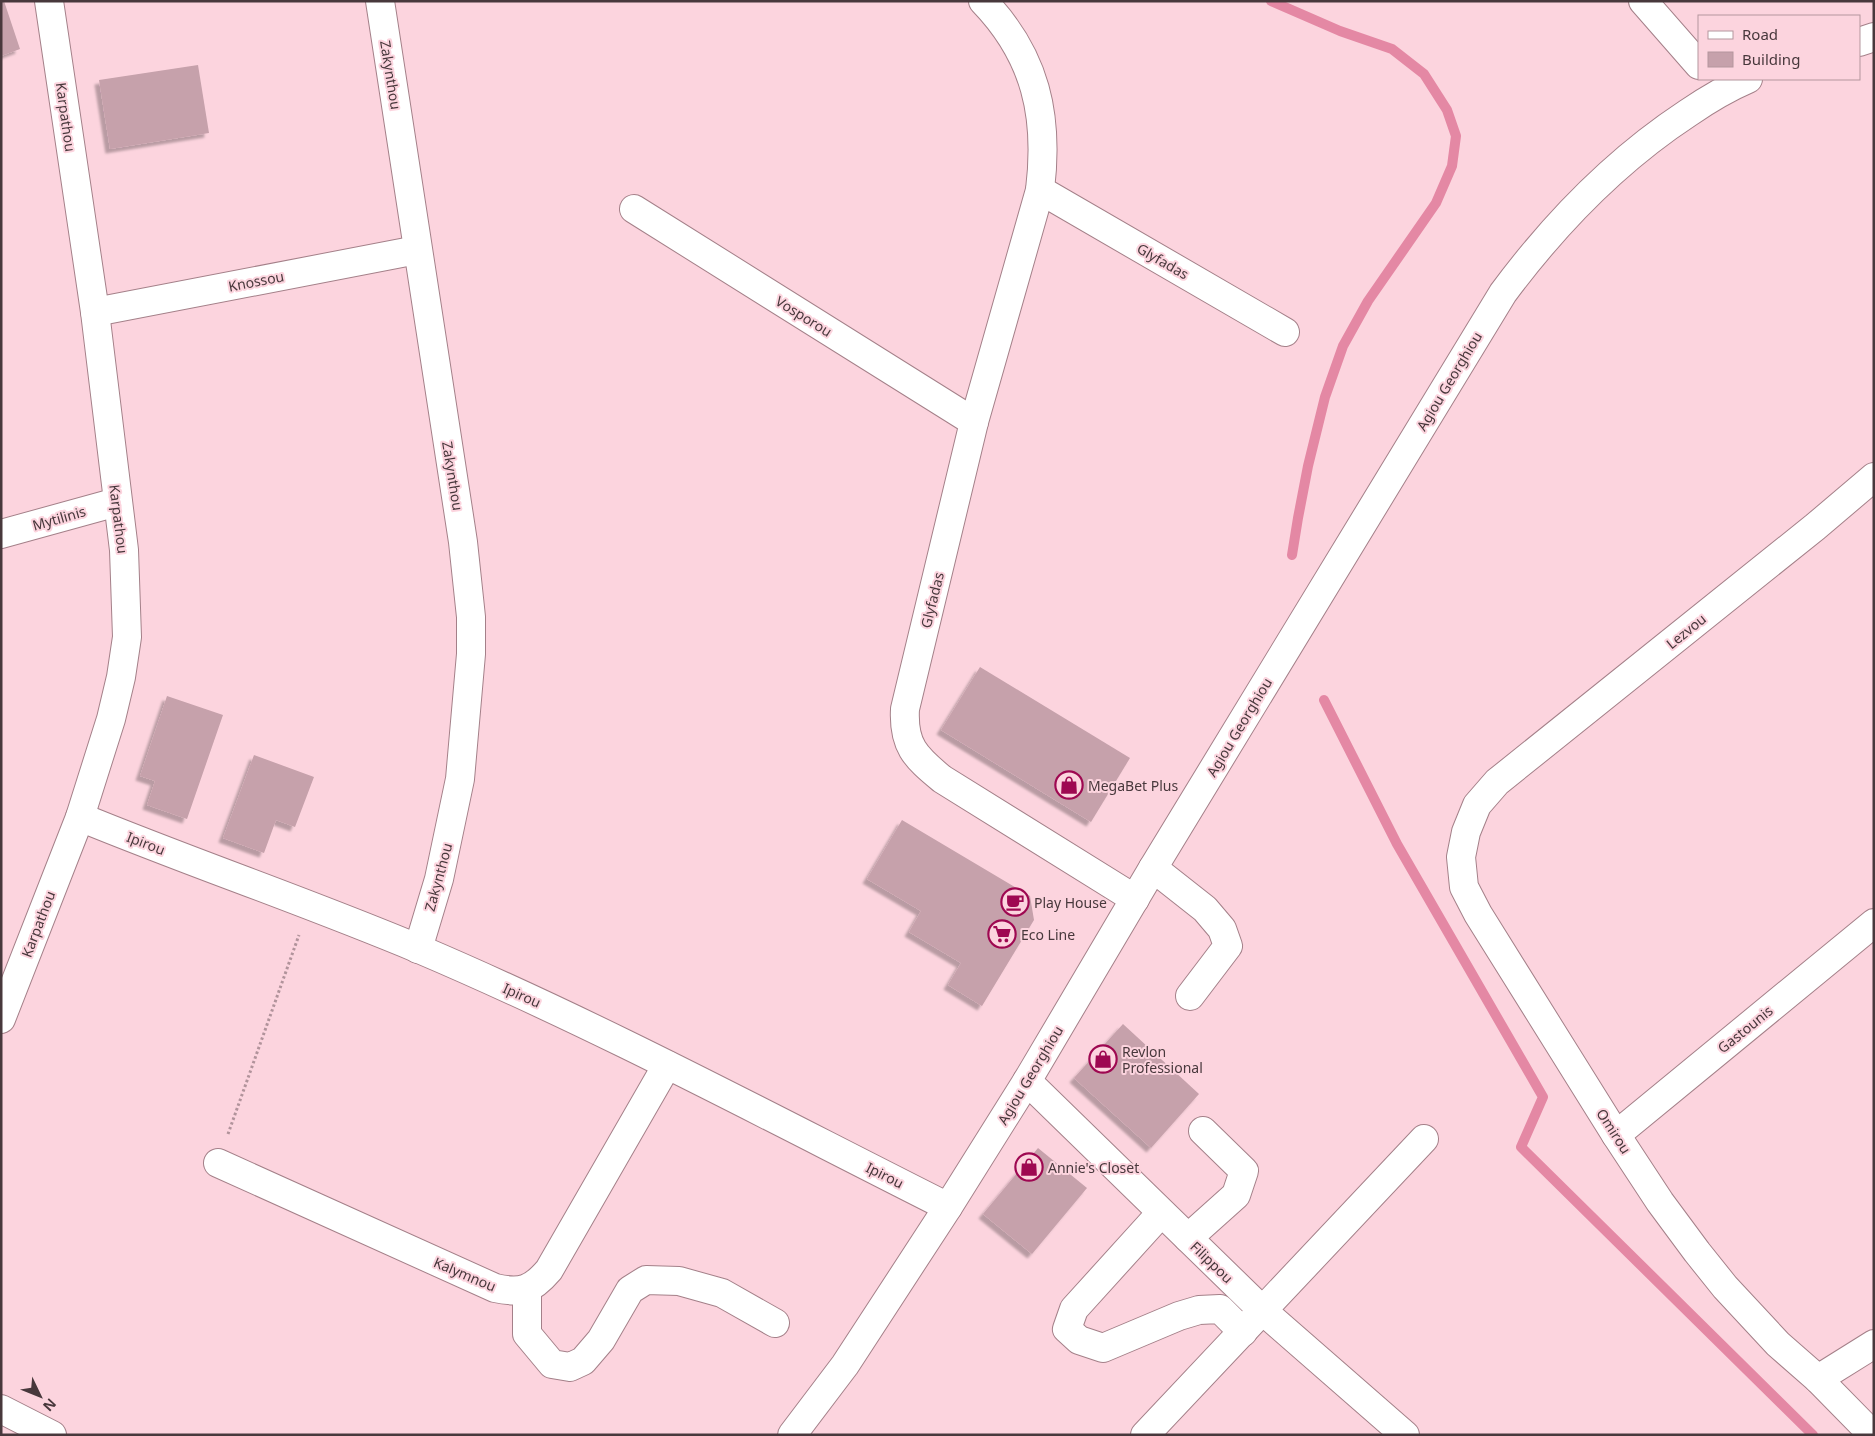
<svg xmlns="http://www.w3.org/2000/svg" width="1875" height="1436" font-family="'Noto Sans',sans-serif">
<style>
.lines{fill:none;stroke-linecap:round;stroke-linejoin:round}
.stream{stroke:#e488a4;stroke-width:10}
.building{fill:#c6a1ab;filter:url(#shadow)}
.minor-casing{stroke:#a48089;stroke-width:30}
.major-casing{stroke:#a48089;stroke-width:30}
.path{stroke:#b1939b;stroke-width:3;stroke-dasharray:2.5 2.5;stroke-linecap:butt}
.minor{stroke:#fff;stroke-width:28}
.major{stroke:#fff;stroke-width:28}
.labels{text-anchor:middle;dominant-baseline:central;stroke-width:4;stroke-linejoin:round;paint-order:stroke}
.street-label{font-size:14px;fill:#48383c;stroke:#fcd4de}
.poi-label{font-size:14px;fill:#48383c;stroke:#fcd4de;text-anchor:start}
</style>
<defs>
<filter id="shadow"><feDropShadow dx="-4.5" dy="4.5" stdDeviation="1" flood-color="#0004"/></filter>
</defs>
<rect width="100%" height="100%" fill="#fcd4de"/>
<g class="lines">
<g class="stream">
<polyline points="1271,1 1340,31 1392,49 1424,74 1447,110 1456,136 1452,166 1436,203 1368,301 1343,346 1325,397 1308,466 1298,518 1292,555"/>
<polyline points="1324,700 1397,844 1543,1097 1521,1147 1813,1435"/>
</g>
</g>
<g class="building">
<polygon points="1,1 4,1 20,49 1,56"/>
<polygon points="198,65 209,133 110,149 99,80"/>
<polygon points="980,667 1130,758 1091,822 941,730"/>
<polygon points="167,696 223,715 187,819 147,805 155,781 140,776"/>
<polygon points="254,755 314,777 295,827 276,820 264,853 223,838"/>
<polygon points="902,820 1030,896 1034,920 982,1006 948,985 961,963 909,932 921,911 867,879"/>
<polygon points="1123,1024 1199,1094 1151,1148 1074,1078"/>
<polygon points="1038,1148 1087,1188 1032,1254 983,1214"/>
</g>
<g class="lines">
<g class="minor-casing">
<g id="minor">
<polyline points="380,1 463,542 471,617 471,654 460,779 439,879 418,949"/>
<path d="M983,1c53,55 66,115 57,189l-66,232 -69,287c-2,36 10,48 37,70l193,120"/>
<polyline points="1643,1 1699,65"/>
<polyline points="1040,190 1285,332"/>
<polyline points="634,209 974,422"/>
<polyline points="95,312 417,250"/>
<polyline points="1,534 117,502"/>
<path d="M80,817c112,46 227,85 339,132 181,77 354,170 529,258"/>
<polyline points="1153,868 1205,909 1222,929 1228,946 1190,996"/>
<polyline points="1,1019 80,817 111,719 121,677 127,637 124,550 95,312 49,1"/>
<polyline points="1027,1081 1263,1311 1405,1435"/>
<polyline points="1616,1135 1874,923"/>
<path d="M218,1163l277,125c26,6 37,2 54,-18l118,-205"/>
<polyline points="1161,1213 1074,1309 1067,1329 1079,1340 1103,1348 1179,1316 1199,1310 1220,1309 1243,1332"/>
<polyline points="1188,1238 1236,1195 1244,1171 1203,1131"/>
<polyline points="527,1289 527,1334 552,1364 570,1367 583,1361 601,1340 630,1290 646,1280 679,1281 722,1293 775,1323"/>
<polyline points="1818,1379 1874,1344"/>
<polyline points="1145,1435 1424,1139"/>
<polyline points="1873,1435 1818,1379 1778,1344 1725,1287 1697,1252 1660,1202 1616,1135 1478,914 1464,887 1461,857 1466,832 1477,805 1497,782 1815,527 1874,477"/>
</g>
</g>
<g class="major-casing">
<g id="major">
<polyline points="1859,42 1874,37"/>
<polyline points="1,1409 52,1435"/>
<path d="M792,1435l53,-70 103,-158 79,-126 126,-213 350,-575c52,-70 112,-132 185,-180 19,-13 39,-25 60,-34"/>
</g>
</g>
<polyline class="path" points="228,1134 299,935"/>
<use href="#minor" class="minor"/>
<use href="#major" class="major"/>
</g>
<defs>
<g id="shop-ring" transform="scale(1.4375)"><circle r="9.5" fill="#fcd4de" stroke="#9e0851" stroke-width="1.5"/><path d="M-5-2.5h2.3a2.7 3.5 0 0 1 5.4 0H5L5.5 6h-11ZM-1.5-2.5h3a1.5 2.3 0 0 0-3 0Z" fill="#9e0851"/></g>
<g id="cafe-ring" transform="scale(1.4375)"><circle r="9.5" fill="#fcd4de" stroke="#9e0851" stroke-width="1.5"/><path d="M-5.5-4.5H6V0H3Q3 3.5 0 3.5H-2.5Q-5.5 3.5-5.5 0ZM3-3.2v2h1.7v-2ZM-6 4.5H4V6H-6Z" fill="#9e0851"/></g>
<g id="supermarket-ring" transform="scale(1.4375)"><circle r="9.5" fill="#fcd4de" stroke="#9e0851" stroke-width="1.5"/><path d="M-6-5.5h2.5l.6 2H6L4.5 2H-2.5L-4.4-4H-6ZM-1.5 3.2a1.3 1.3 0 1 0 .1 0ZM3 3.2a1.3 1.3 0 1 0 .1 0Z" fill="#9e0851"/></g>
</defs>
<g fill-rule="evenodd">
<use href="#shop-ring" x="1069" y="785"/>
<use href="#cafe-ring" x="1015" y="902"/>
<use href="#supermarket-ring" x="1002" y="934"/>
<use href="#shop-ring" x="1103" y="1059"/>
<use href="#shop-ring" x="1029" y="1167"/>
</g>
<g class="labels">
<g class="street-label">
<text transform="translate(391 75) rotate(81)">Zakynthou</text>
<text transform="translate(66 117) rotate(82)">Karpathou</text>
<text transform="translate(1163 261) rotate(30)">Glyfadas</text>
<text transform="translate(256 281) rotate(-11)">Knossou</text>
<text transform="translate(804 316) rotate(32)">Vosporou</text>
<text transform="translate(1449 381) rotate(-59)">Agiou Georghiou</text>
<text transform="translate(453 476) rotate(81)">Zakynthou</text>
<text transform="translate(59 518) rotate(-16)">Mytilinis</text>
<text transform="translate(119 519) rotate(83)">Karpathou</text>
<text transform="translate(932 600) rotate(-76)">Glyfadas</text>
<text transform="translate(1686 631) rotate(-39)">Lezvou</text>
<text transform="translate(1239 727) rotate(-59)">Agiou Georghiou</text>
<text transform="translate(146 843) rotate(21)">Ipirou</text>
<text transform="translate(438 877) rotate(-75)">Zakynthou</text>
<text transform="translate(38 924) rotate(-69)">Karpathou</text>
<text transform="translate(522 995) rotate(24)">Ipirou</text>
<text transform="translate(1745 1029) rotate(-39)">Gastounis</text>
<text transform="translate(1030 1075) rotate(-59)">Agiou Georghiou</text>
<text transform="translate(1614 1131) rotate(57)">Omirou</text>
<text transform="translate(885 1175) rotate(27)">Ipirou</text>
<text transform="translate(1212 1262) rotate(44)">Filippou</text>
<text transform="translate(465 1274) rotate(23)">Kalymnou</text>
</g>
<g class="poi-label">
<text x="1088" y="785">MegaBet Plus</text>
<text x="1034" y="902">Play House</text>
<text x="1021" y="934">Eco Line</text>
<text x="1122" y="1051">Revlon<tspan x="1122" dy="16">Professional</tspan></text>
<text x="1048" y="1167">Annie's Closet</text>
</g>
</g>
<rect width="1875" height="1436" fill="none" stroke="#48383c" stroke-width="5"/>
<rect x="1698" y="15" width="162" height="65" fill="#fcd4de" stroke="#b4969d"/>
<rect x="1708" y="31" width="25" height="8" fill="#ffffff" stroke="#b4969d"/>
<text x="1742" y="40" font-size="15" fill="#48383c">Road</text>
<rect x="1708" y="52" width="25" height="15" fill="#c6a1ab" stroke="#b4969d"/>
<text x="1742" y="65" font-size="15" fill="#48383c">Building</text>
<g transform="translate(40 1396) rotate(133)" stroke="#fcd4de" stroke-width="4" paint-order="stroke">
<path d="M0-4L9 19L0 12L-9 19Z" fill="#48383c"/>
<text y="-8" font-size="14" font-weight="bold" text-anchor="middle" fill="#48383c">N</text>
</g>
</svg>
